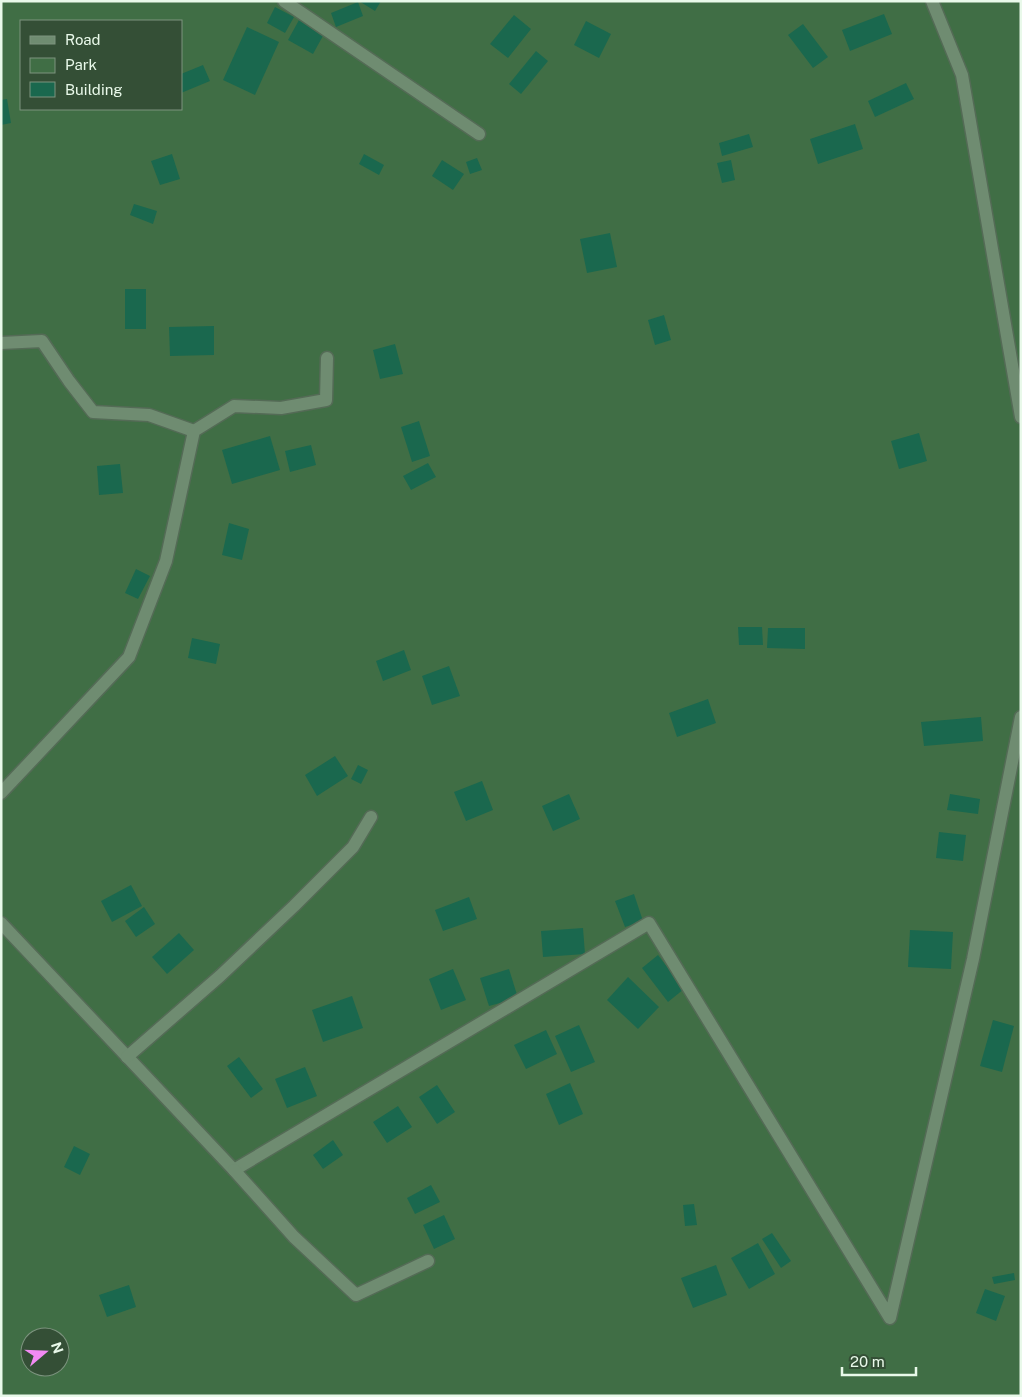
<svg xmlns="http://www.w3.org/2000/svg" width="1022" height="1397" font-family="'Public Sans',sans-serif">
<style>
.green{fill:#406e45;fill-rule:evenodd}
.building{fill:#1a684e}
.lines{fill:none;stroke-linecap:round;stroke-linejoin:round}
.minor-casing{stroke:#546b56;stroke-width:15}
.minor{stroke:#6f8c71;stroke-width:12}
</style>
<rect width="100%" height="100%" fill="#344f36"/>
<path class="green" d="M1,1h1020v1395h-1020zM21,21h160v88h-160zM30,1337h30v30h-30z"/>
<g class="building">
<polygon points="359,1 381,1 375,11"/>
<polygon points="358,2 363,16 336,27 331,13"/>
<polygon points="275,7 294,17 285,33 267,23"/>
<polygon points="884,14 892,34 850,51 842,30"/>
<polygon points="514,15 531,29 508,58 490,44"/>
<polygon points="299,20 324,34 313,54 288,40"/>
<polygon points="586,21 611,34 599,58 574,45"/>
<polygon points="803,24 828,57 813,68 788,35"/>
<polygon points="247,27 279,42 255,95 223,80"/>
<polygon points="536,51 548,61 521,94 509,84"/>
<polygon points="203,65 210,81 181,93 181,74"/>
<polygon points="906,83 914,99 875,117 868,101"/>
<polygon points="7,99 11,123 1,125 1,100"/>
<polygon points="855,124 863,149 818,164 810,139"/>
<polygon points="749,134 753,147 722,156 719,143"/>
<polygon points="172,154 180,179 160,185 151,161"/>
<polygon points="364,154 384,165 379,175 359,164"/>
<polygon points="477,158 482,170 470,174 466,162"/>
<polygon points="442,160 464,174 453,190 432,176"/>
<polygon points="731,160 735,180 722,183 717,163"/>
<polygon points="134,204 157,211 153,224 130,215"/>
<polygon points="610,233 617,267 587,273 580,239"/>
<rect x="125" y="289" width="21" height="40"/>
<polygon points="664,315 671,340 655,345 648,320"/>
<polygon points="214,326 214,355 170,356 169,327"/>
<polygon points="395,344 403,374 380,379 373,350"/>
<polygon points="419,421 430,456 412,462 401,427"/>
<polygon points="919,433 927,461 899,469 891,441"/>
<polygon points="270,436 280,470 232,484 222,450"/>
<polygon points="311,445 316,465 290,472 285,451"/>
<polygon points="428,463 436,477 411,490 403,476"/>
<polygon points="120,464 123,493 99,495 97,466"/>
<polygon points="229,523 249,529 242,560 222,555"/>
<polygon points="136,569 150,576 138,599 125,593"/>
<polygon points="738,627 762,627 763,645 739,645"/>
<polygon points="768,628 805,628 805,649 767,648"/>
<polygon points="192,638 220,644 216,664 188,658"/>
<polygon points="404,650 411,670 383,681 376,661"/>
<polygon points="449,666 460,696 432,705 422,676"/>
<polygon points="708,699 716,723 677,737 669,713"/>
<polygon points="981,717 983,741 924,746 921,722"/>
<polygon points="335,756 348,776 317,796 305,775"/>
<polygon points="358,765 368,770 361,784 351,779"/>
<polygon points="482,781 493,810 466,821 454,792"/>
<polygon points="569,794 580,819 553,831 542,806"/>
<polygon points="950,794 980,799 978,814 947,810"/>
<polygon points="939,832 966,835 963,861 936,858"/>
<polygon points="131,885 142,906 112,922 101,901"/>
<polygon points="634,894 643,921 625,927 615,901"/>
<polygon points="469,897 477,919 443,931 435,910"/>
<polygon points="144,907 155,924 136,937 125,921"/>
<polygon points="583,928 585,954 543,957 541,931"/>
<polygon points="910,930 953,932 951,969 908,967"/>
<polygon points="179,933 194,950 167,974 152,957"/>
<polygon points="658,955 684,989 668,1002 642,968"/>
<polygon points="453,969 466,1000 441,1010 429,979"/>
<polygon points="509,969 518,998 489,1006 480,978"/>
<polygon points="628,977 659,1007 638,1029 607,1000"/>
<polygon points="352,996 363,1028 323,1042 312,1010"/>
<polygon points="993,1020 1014,1026 1002,1072 980,1066"/>
<polygon points="579,1025 595,1062 571,1072 555,1036"/>
<polygon points="546,1030 557,1054 526,1069 514,1045"/>
<polygon points="239,1057 263,1089 251,1098 227,1066"/>
<polygon points="305,1067 317,1096 287,1108 275,1079"/>
<polygon points="570,1083 583,1114 559,1125 546,1094"/>
<polygon points="437,1085 455,1112 437,1124 419,1097"/>
<polygon points="398,1106 412,1127 387,1143 373,1122"/>
<polygon points="333,1140 343,1155 323,1169 313,1155"/>
<polygon points="74,1146 90,1154 80,1175 64,1167"/>
<polygon points="431,1185 440,1202 415,1214 407,1198"/>
<polygon points="694,1204 697,1225 685,1226 683,1205"/>
<polygon points="444,1215 455,1239 434,1249 423,1225"/>
<polygon points="772,1233 791,1261 781,1268 762,1239"/>
<polygon points="758,1243 775,1274 749,1289 731,1258"/>
<polygon points="716,1265 727,1295 693,1308 681,1278"/>
<polygon points="1014,1273 1015,1280 994,1284 992,1277"/>
<polygon points="129,1285 136,1307 107,1317 99,1295"/>
<polygon points="985,1289 1005,1296 996,1321 976,1313"/>
</g>
<g class="lines">
<g class="minor-casing">
<g id="minor">
<polyline points="284,1 479,134"/>
<polyline points="932,1 962,75 1021,417"/>
<polyline points="1,343 42,341 69,381 93,412 149,415 194,431"/>
<polyline points="1,793 129,657 166,561 194,431 234,406 281,408 326,400 327,358"/>
<polyline points="1,923 234,1170 649,923 890,1318 973,959 1021,717"/>
<polyline points="127,1057 220,976 294,906 353,847 371,817"/>
<polyline points="234,1170 294,1237 356,1295 428,1261"/>
</g>
</g>
<use href="#minor" class="minor"/>
</g>
<rect width="1022" height="1397" fill="none" stroke="#e9f9ea" stroke-width="5"/>
<rect x="20" y="20" width="162" height="90" fill="#344f36" stroke="#7c937e"/>
<rect x="30" y="36" width="25" height="8" fill="#6f8c71" stroke="#7c937e"/>
<text x="65" y="45" font-size="15" fill="#e9f9ea">Road</text>
<rect x="30" y="58" width="25" height="15" fill="#406e45" stroke="#7c937e"/>
<text x="65" y="70" font-size="15" fill="#e9f9ea">Park</text>
<rect x="30" y="82" width="25" height="15" fill="#1a684e" stroke="#7c937e"/>
<text x="65" y="95" font-size="15" fill="#e9f9ea">Building</text>
<g transform="translate(45 1352) rotate(71)"><circle r="24" fill="#344f36" stroke="#7c937e"/>
<path d="M0-4L9 19L0 12L-9 19Z" fill="#f28af3"/>
<text y="-8" font-size="14" font-weight="bold" text-anchor="middle" fill="#e9f9ea">N</text>
</g>
<path d="M842 1367v8h74v-8" fill="none" stroke="#e9f9ea" stroke-width="2.5"/>
<text x="850" y="1367" font-size="15" fill="#e9f9ea" stroke="#344f36" stroke-width="4" paint-order="stroke">20 m</text>
</svg>
